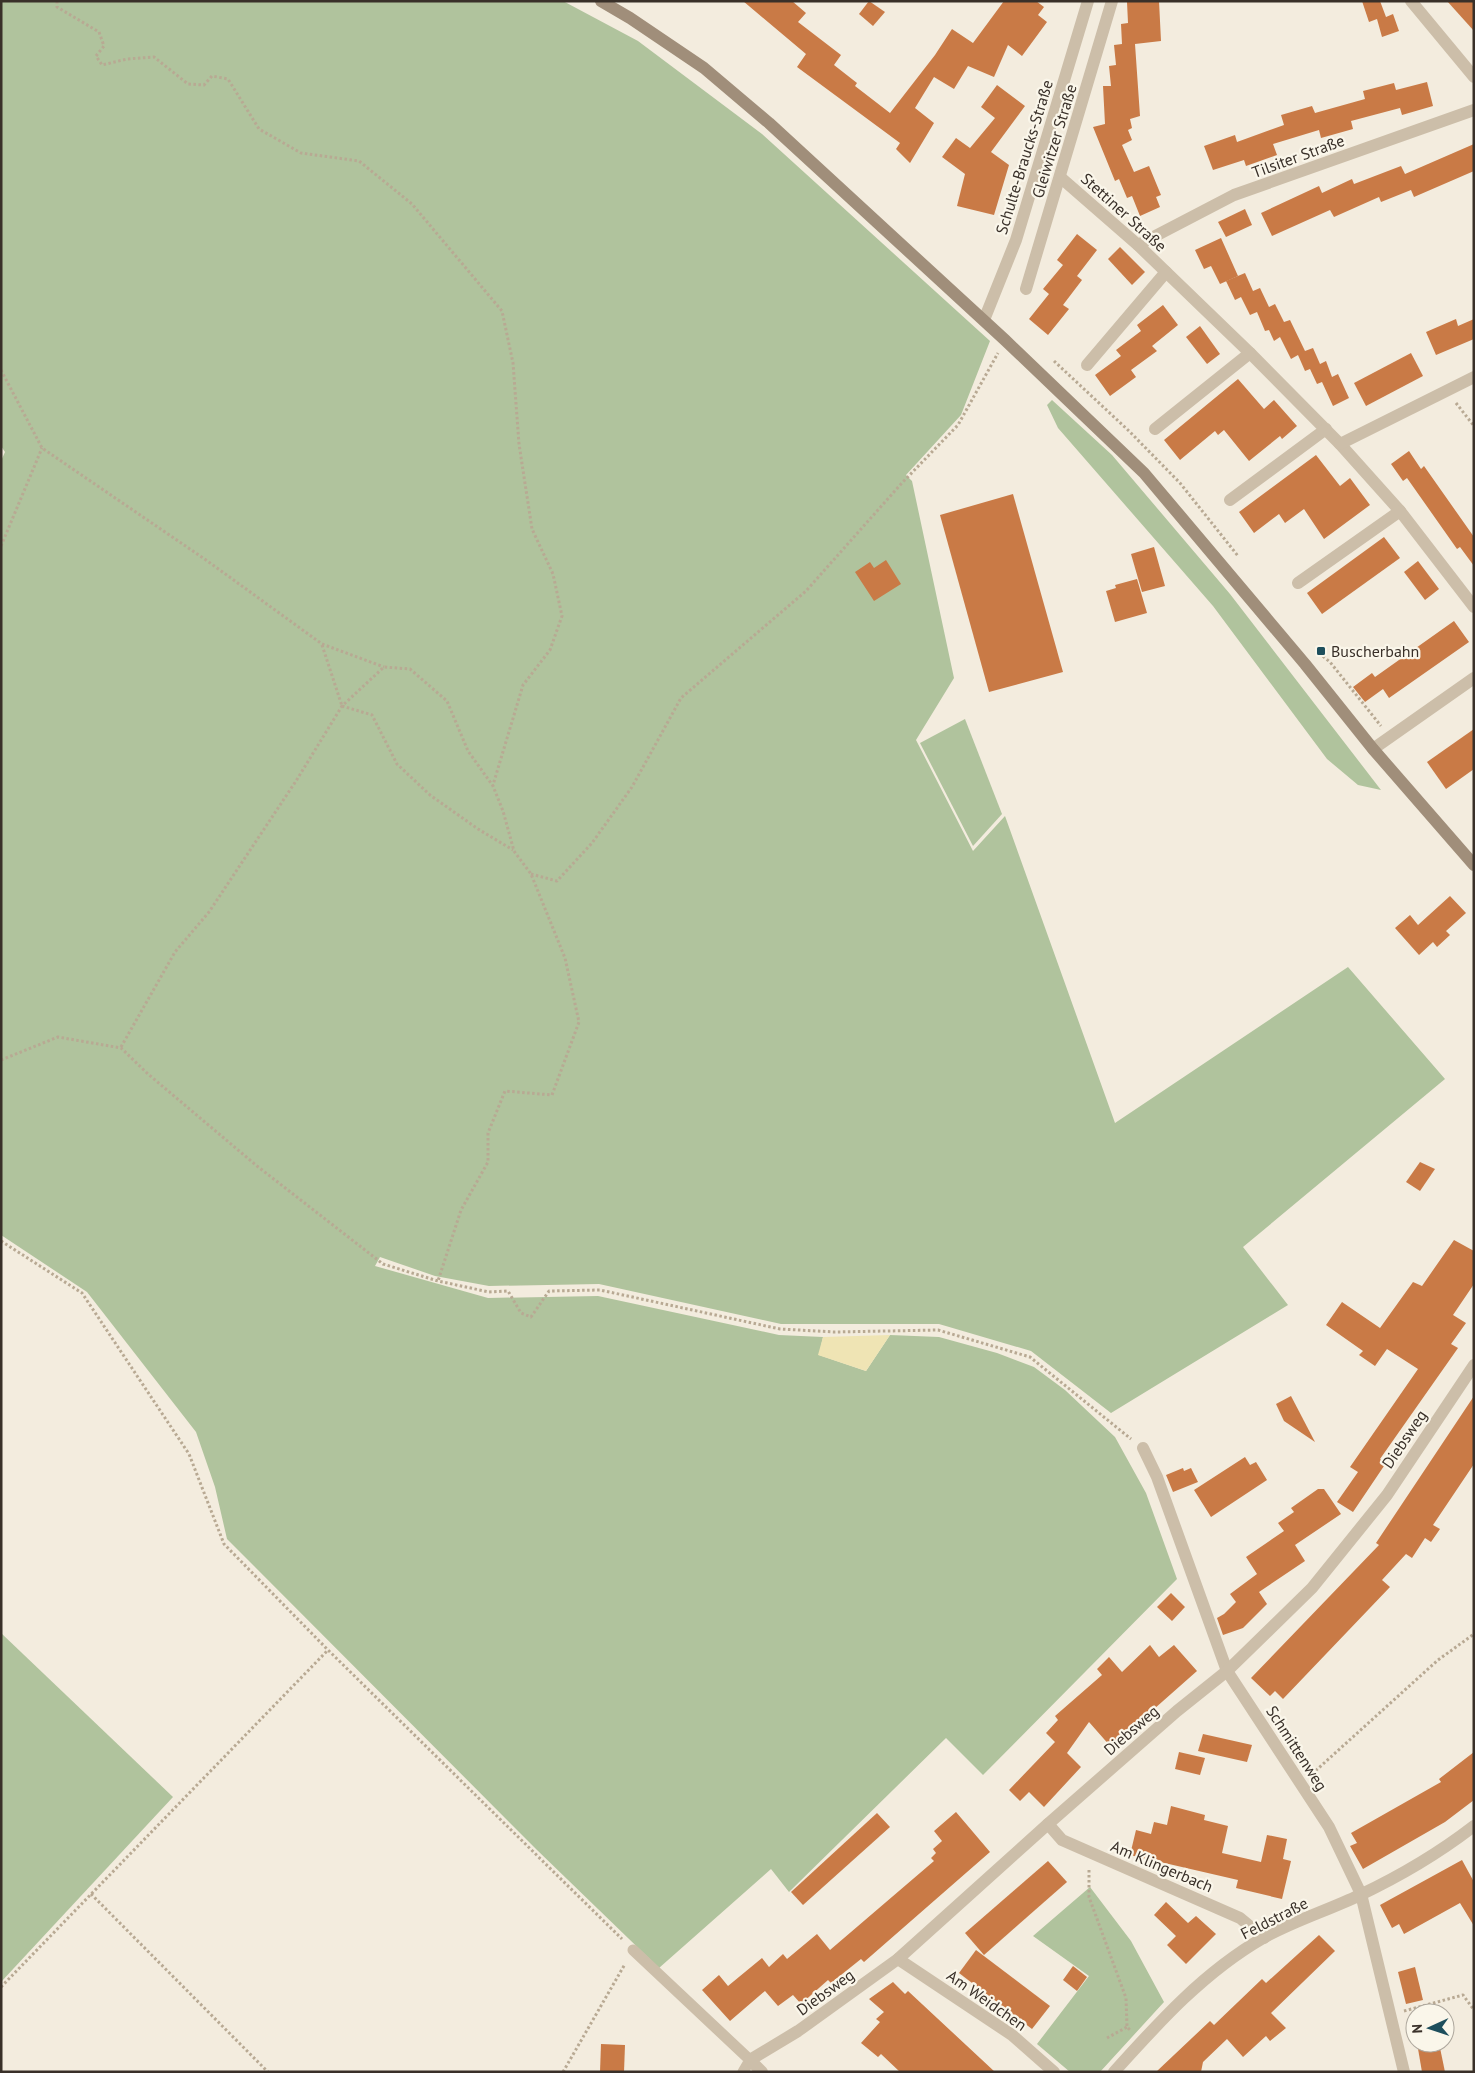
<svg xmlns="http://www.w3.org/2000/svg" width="1475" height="2073" font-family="'PT Sans',sans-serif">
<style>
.green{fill:#b0c39d}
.sand{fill:#efe4b4}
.building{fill:#c97a46}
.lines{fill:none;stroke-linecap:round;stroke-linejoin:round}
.path{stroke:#b8a993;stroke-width:3;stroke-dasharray:2.5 2.5;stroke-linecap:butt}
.service{stroke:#ccbea9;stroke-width:11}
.minor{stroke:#ccbea9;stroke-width:12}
.secondary{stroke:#a08e7a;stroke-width:12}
.poi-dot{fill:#1d4e5c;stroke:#faf6ea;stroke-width:2}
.labels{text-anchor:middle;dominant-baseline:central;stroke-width:4.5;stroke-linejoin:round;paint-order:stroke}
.street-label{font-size:16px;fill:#393029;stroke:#faf6ea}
.poi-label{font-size:16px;fill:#393029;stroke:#faf6ea;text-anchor:start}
</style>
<rect width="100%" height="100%" fill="#f3ecde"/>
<g class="green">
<polygon points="1,1 563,1 638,41 762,134 990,341 961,415 906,475 912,481 954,678 916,740 973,851 1005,816 1115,1123 1348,967 1445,1079 1243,1247 1288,1305 1111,1413 1031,1351 939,1324 781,1324 599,1284 489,1286 435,1276 380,1257 375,1266 488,1298 598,1296 779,1335 823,1337 819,1355 866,1371 890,1335 939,1337 997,1353 1034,1367 1065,1390 1115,1437 1146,1493 1177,1579 983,1775 946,1738 789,1892 771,1869 659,1968 537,1850 227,1539 215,1487 196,1432 87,1292 1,1235 1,461 5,452 1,446"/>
<polygon points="1052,400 1112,455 1230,594 1381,790 1358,785 1327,759 1213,606 1058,428 1047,405"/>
<polygon points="965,719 1002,814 973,846 920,743"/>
<polygon points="1,1633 173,1797 1,1982"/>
<polygon points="1090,1887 1131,1941 1164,2002 1100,2072 1070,2072 1037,2044 1089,1976 1033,1936"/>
</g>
<polygon class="sand" points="890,1335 866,1371 818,1355 823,1337"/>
<g class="building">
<polygon points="743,1 792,1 806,13 798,22 841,55 834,65 857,83 855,86 890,113 935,55 952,29 973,43 1004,1 1036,1 1044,7 1038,15 1047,22 1022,56 1008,45 994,77 968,66 954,89 934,77 915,108 934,123 910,163 896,149 900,143 797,67 806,54"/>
<polygon points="869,1 885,12 873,26 859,14"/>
<polygon points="1159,1 1161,41 1135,44 1140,116 1130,119 1132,128 1128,130 1132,140 1122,145 1134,172 1149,166 1161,195 1156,197 1160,207 1140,216 1132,196 1127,198 1119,179 1115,181 1093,127 1105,124 1103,86 1111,86 1109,66 1116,65 1114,45 1122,44 1121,24 1128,23 1127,2"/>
<polygon points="1362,1 1380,1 1386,17 1393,14 1399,31 1382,37 1377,19 1369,22"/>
<polygon points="1447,1 1474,1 1474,31"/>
<polygon points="1427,82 1433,106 1402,115 1400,108 1351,121 1353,129 1321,138 1319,130 1273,144 1277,155 1246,166 1244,160 1213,170 1204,146 1235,135 1237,142 1284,125 1281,115 1312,106 1315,113 1365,99 1363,91 1394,83 1396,90"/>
<polygon points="997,85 1025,106 991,152 1009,165 994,215 957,206 965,174 942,157 956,138 970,148 995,118 981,107"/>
<polygon points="1474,144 1474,171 1414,197 1411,190 1381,202 1379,197 1334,217 1330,210 1272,236 1261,213 1319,186 1322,193 1352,179 1354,184 1401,166 1405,174"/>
<polygon points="1245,209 1252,225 1226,237 1218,222"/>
<polygon points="1077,234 1097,250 1077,276 1082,280 1063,305 1069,309 1048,335 1029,319 1049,294 1043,289 1063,265 1057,260"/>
<polygon points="1221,238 1238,276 1220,284 1211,266 1204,269 1195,250"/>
<polygon points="1120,247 1145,272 1132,285 1108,259"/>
<polygon points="1245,273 1253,291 1260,288 1269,307 1275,304 1284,322 1290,320 1305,351 1313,348 1320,364 1326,361 1332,377 1338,374 1349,398 1333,406 1322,382 1317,384 1310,369 1305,371 1298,355 1291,359 1280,337 1274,341 1269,330 1265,331 1257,312 1250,315 1241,297 1235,300 1226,281"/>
<polygon points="1163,305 1178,325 1152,346 1157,351 1131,370 1136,377 1110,396 1095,375 1121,356 1116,350 1141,331 1137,325"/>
<polygon points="1456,319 1458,326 1474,319 1474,339 1436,355 1426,332"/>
<polygon points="1200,326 1220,354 1207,364 1186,337"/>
<polygon points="1411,353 1423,376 1366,406 1354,383"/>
<polygon points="1238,379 1264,409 1274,400 1297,426 1282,439 1280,436 1249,461 1224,430 1218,435 1215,431 1180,460 1164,440"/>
<polygon points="1409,451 1421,469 1424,466 1474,537 1474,566 1460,547 1457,549 1407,478 1403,481 1391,464"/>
<polygon points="1316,455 1340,486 1350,478 1370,505 1324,539 1304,509 1285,523 1279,514 1254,533 1239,512"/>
<polygon points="1013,494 1063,672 989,692 940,515"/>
<polygon points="1384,537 1400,558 1322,614 1307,593"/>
<polygon points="1154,547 1165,586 1142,592 1131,554"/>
<polygon points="886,560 901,584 874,601 855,572 870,562 874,568"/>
<polygon points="1418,561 1439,589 1425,600 1404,572"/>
<polygon points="1137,579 1147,613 1115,622 1106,591 1116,588 1115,585"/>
<polygon points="1454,621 1469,642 1389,698 1383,689 1365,702 1353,687 1372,673 1375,677"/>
<polygon points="1474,729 1474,769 1446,789 1427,762"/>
<polygon points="1450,896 1466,913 1446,931 1450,935 1437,947 1433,942 1419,955 1395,928 1410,915 1418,925"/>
<polygon points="1420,1162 1435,1169 1420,1191 1406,1182"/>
<polygon points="1454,1240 1474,1251 1474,1284 1453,1315 1466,1323 1451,1344 1458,1348 1380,1459 1386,1463 1353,1512 1337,1502 1358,1472 1350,1467 1418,1369 1387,1349 1375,1366 1359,1355 1363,1351 1326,1325 1342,1302 1380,1328 1413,1282 1422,1286"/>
<polygon points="1291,1396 1315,1442 1284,1421 1276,1404"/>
<polygon points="1474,1396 1474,1464 1433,1525 1440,1529 1431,1542 1425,1538 1412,1558 1406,1554 1382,1580 1390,1587 1283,1699 1275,1691 1270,1696 1251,1678 1379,1545 1376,1543"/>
<polygon points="1245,1457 1250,1465 1256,1462 1267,1480 1211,1517 1194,1490"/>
<polygon points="1183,1468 1184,1471 1191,1468 1198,1482 1173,1492 1166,1475"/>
<polygon points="1318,1489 1324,1489 1341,1514 1295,1545 1305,1561 1259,1592 1267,1604 1243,1628 1223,1635 1217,1618 1224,1614 1236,1602 1230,1594 1257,1574 1246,1557 1284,1531 1278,1523 1294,1512 1291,1508"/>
<polygon points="1171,1593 1185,1607 1172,1621 1157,1607"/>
<polygon points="1150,1645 1159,1657 1174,1645 1197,1671 1111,1747 1089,1722 1067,1753 1081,1767 1044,1807 1029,1792 1020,1801 1009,1790 1055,1742 1046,1733 1058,1720 1055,1716 1102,1675 1097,1669 1109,1657 1122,1672"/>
<polygon points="1203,1734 1252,1745 1247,1762 1198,1751"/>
<polygon points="1179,1752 1205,1758 1200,1775 1175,1769"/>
<polygon points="1474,1752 1474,1800 1445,1822 1363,1869 1350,1846 1357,1843 1351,1833 1441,1782 1439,1779"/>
<polygon points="1171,1806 1205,1815 1204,1820 1228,1826 1222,1853 1261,1862 1267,1835 1287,1839 1283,1859 1291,1861 1282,1899 1236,1888 1238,1880 1130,1855 1136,1830 1151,1834 1154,1822 1167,1825"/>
<polygon points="956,1812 990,1852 864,1962 861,1959 831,1983 828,1980 801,2004 793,1995 778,2006 765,1991 730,2021 702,1990 719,1975 728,1986 762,1958 769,1967 783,1954 787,1959 817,1934 830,1950 934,1861 931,1858 936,1853 933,1849 942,1841 934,1831"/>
<polygon points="877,1813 890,1827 803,1905 791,1892"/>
<polygon points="1462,1860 1474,1882 1474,1926 1460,1903 1404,1934 1399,1924 1392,1928 1380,1905"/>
<polygon points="1048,1861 1067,1882 984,1955 965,1933"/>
<polygon points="1166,1902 1188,1923 1196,1916 1216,1934 1186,1964 1167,1945 1176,1936 1154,1915"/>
<polygon points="1319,1935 1335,1951 1271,2013 1286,2028 1270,2041 1266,2036 1243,2057 1227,2039 1203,2062 1201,2072 1156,2072 1210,2021 1214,2025 1262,1979 1266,1983"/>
<polygon points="976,1950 1050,2006 1032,2029 959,1973"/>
<polygon points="1073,1966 1087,1977 1077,1991 1063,1980"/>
<polygon points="1415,1967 1423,2000 1406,2004 1398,1972"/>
<polygon points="893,1982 905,1994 908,1991 995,2072 900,2072 881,2054 878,2057 861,2043 880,2022 876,2019 884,2012 869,1999"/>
<polygon points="1417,2043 1439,2043 1445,2072 1422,2072"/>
<polygon points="601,2044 625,2045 624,2072 600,2072"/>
</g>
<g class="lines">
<g class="path">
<polyline points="57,1 57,7 99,32 104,46 96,56 102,65 127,59 154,57 188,84 204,85 212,76 228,79 259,129 301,153 359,161 412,204 502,311 513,363 519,444 532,529 553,574 562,616 550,650 523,685 493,785"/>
<polyline points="1054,361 1129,431 1180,483 1238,556"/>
<polyline points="1,370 42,448 206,560 322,644 384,667"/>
<polyline points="1456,403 1474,426"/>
<polyline points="1,546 42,448"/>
<polyline points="322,645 342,706"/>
<polyline points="1319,653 1330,662 1381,726"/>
<polyline points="342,706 372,715 397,764 430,795 478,829 513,850"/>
<polyline points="531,874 557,881 592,843 632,787 681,698 806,591 901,484 958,425 998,353"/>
<polyline points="121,1047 175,952 209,912 296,781 342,706 384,667 410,669 447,701 468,751 493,786 503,811 514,851 531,874 565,958 579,1022 552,1095 505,1091 488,1133 488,1162 461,1210 438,1281"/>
<polyline points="1,1060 58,1037 121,1048 148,1074 257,1166 383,1264 438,1281 489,1292 508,1291 521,1313 531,1317 549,1291 600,1290 780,1329 835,1332 938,1330 1030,1357 1131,1439"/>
<polyline points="1,1241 82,1293 189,1454 224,1544 328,1650 622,1939"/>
<polyline points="1312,1774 1438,1660 1474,1634"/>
<polyline points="1089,1870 1089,1897 1126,1998 1127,2027 1130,2030"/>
<polyline points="91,1894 268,2072"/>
<polyline points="1,1987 328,1650"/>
<polyline points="1404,2011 1463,1995 1474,2010"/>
<polyline points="1107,2038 1127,2027"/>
<polyline points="563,2072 625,1964"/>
</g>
<polyline class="service" points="633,1950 750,2060 743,2072"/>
<g class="minor">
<polyline points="1411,1 1474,77"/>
<polyline points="1060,177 1138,245 1250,353 1340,444 1400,511 1474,607"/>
<polyline points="1138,245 1234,195 1474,110"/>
<polyline points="1026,289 1112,1"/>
<polyline points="984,320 1016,240 1088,1"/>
<polyline points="1087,365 1166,272"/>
<polyline points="1155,429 1250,353"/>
<polyline points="1340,444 1474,377"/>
<polyline points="1230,500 1326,429"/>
<polyline points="1298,583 1400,511"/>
<polyline points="1373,749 1474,678"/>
<polyline points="1143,1448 1157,1477 1227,1671 1329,1827 1361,1894 1404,2072"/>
<polyline points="1048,1824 1062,1840 1240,1918 1264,1938"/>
<polyline points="898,1959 1012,2035 1054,2072"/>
<polyline points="762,2072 750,2060 798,2031 898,1959 1048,1824 1177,1711 1227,1671 1312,1588 1387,1495 1474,1365"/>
<path d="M1114,2072c45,-50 90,-100 149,-134 30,-17 66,-28 97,-43 40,-19 79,-42 114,-69"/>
</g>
<polyline class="secondary" points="601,1 630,18 704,68 769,123 1005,340 1144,473 1305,664 1373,749 1474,865"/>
</g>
<rect class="poi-dot" x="1316" y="646" width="10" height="10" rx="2.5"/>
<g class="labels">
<g class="street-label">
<text transform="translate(1054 141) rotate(-73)">Gleiwitzer Straße</text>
<text transform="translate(1298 156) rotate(-20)">Tilsiter Straße</text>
<text transform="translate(1024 157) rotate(-73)">Schulte-Braucks-Straße</text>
<text transform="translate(1124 212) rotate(42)">Stettiner Straße</text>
<text transform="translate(1404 1439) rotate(-56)">Diebsweg</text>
<text transform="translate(1131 1730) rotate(-41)">Diebsweg</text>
<text transform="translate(1297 1748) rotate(57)">Schmittenweg</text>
<text transform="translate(1162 1866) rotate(23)">Am Klingerbach</text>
<text transform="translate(1274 1918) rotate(-27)">Feldstraße</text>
<text transform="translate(825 1992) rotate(-36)">Diebsweg</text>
<text transform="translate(987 2000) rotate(35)">Am Weidchen</text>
</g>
<g class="poi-label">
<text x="1331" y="651">Buscherbahn</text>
</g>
</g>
<rect width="1475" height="2073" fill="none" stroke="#393029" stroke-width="5"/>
<g transform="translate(1430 2028) rotate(267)"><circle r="24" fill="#faf6ea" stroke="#ada79d"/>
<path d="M0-4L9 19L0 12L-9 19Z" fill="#1d4e5c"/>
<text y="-8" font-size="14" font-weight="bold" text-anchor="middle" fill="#393029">N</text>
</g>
</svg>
